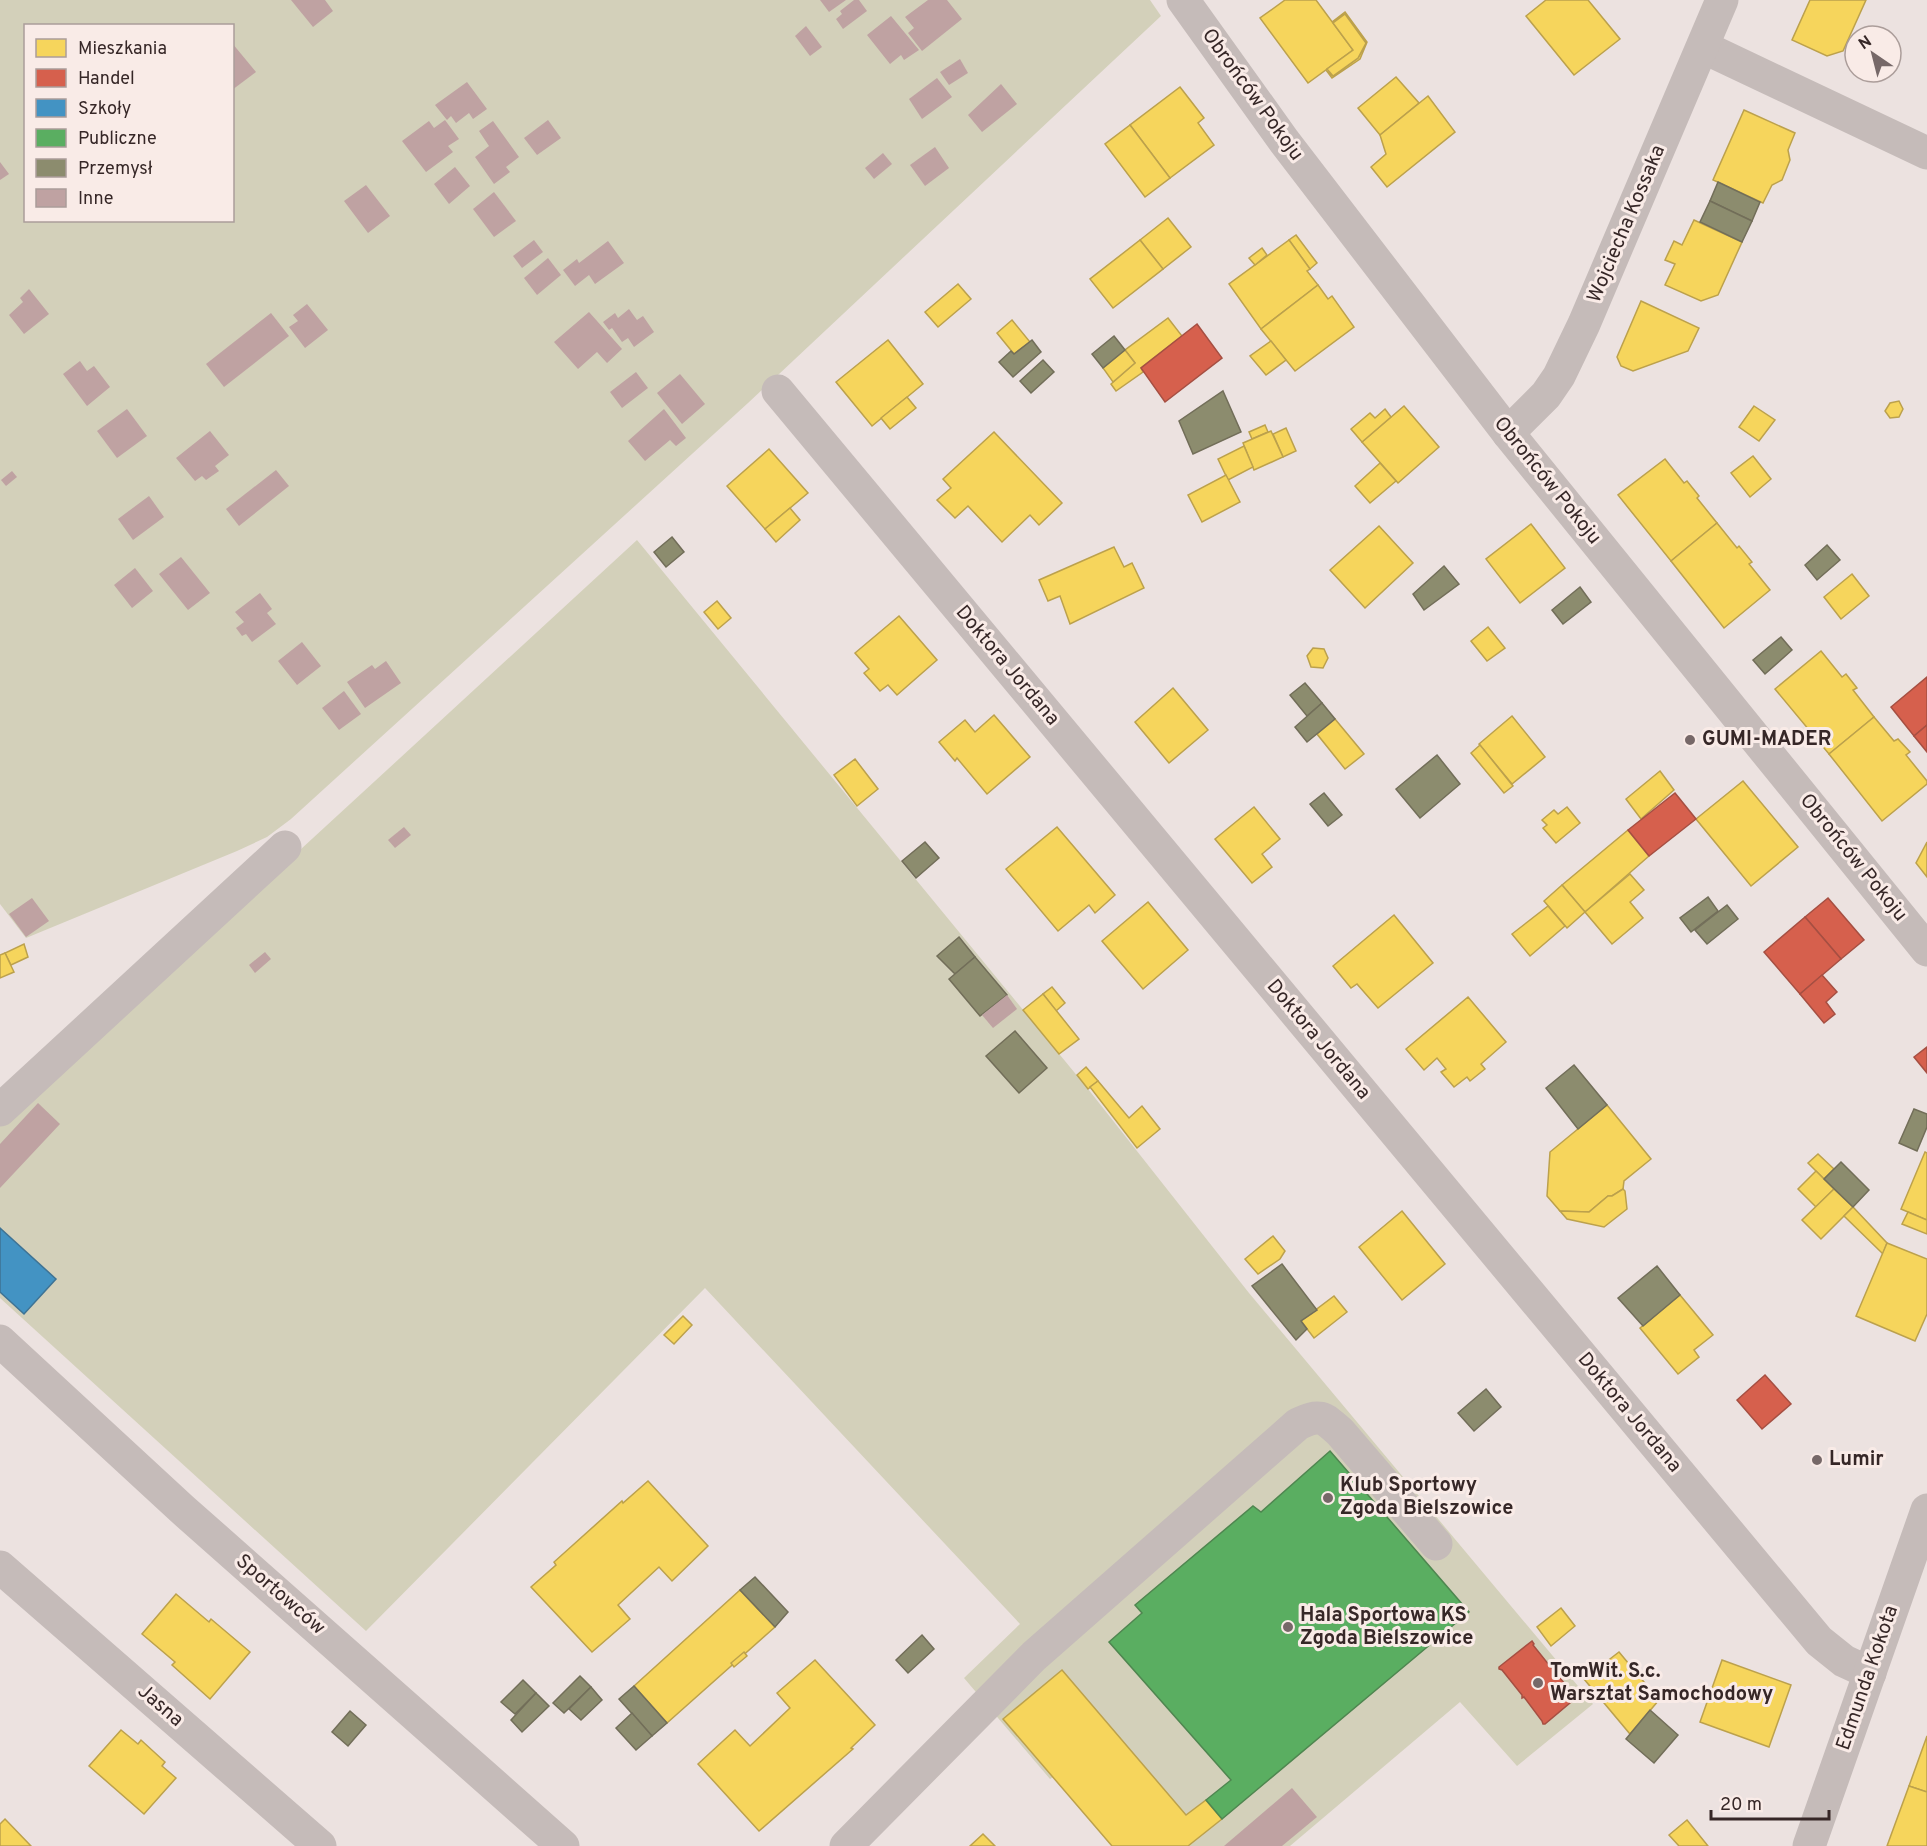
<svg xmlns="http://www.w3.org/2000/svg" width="1927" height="1846" font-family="Overpass,sans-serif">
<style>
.green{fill:#d3d0ba;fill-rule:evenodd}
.homes{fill:#f6d55c;stroke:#bca14c;stroke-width:1.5}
.shops{fill:#d6604d;stroke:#a64f42;stroke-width:1.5}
.schools{fill:#4393c3;stroke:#3f7394;stroke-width:1.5}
.public{fill:#5aae61;stroke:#4f8650;stroke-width:1.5}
.industry{fill:#8c8c6e;stroke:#726e59;stroke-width:1.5}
.building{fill:#bfa2a2}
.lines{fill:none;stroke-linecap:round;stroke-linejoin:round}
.minor{stroke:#c5bbb9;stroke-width:33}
.poi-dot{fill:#766868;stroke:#f9ebe7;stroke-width:2}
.labels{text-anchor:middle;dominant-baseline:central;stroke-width:6;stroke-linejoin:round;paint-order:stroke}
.street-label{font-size:20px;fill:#362727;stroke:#f9ebe7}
.poi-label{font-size:20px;font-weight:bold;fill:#362727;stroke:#f9ebe7;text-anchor:start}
</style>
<rect width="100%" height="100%" fill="#ece2e0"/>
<g class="green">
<path d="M0,0h1150l11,16 -413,387 -457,416 -24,18 -30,14 -211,87 -26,-34zM26,26h206v194h-206z"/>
<polygon points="637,540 1088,1089 1249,1293 1593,1704 1517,1766 1460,1702 1290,1846 1112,1846 1053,1777 1050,1779 964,1678 1020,1624 705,1288 366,1631 0,1298 0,1126"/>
</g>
<g class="homes">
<polygon points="1285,0 1316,0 1353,50 1308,83 1260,18"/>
<polygon points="1546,0 1588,0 1620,39 1574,75 1526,16"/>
<polygon points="1810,0 1866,0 1843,51 1827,56 1792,40"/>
<polygon points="1345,12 1367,42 1360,59 1332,78 1326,70 1333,76 1358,58 1366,43 1345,14 1332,22"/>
<polygon points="1345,14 1366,43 1358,58 1333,76 1327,69 1353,50 1333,23"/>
<polygon points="1396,77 1419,103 1380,135 1358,108"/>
<polygon points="1180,87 1204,118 1198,123 1214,145 1170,178 1130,125"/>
<polygon points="1428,96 1455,132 1387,187 1371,167 1386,154 1380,135"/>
<polygon points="1744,110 1795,133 1788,150 1790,160 1782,180 1772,185 1763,203 1713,180"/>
<polygon points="1130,125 1170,178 1145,197 1105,144"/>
<polygon points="1168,218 1191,247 1163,269 1140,240"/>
<polygon points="1694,220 1742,242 1718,295 1701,301 1665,285 1675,264 1665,260 1674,241 1682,245"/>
<polygon points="1296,235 1317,263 1310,269 1289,240"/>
<polygon points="1140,240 1163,269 1113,308 1090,279"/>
<polygon points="1289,240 1310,269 1307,271 1318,285 1261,329 1229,284"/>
<polygon points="1262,248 1267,255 1255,265 1249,258"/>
<polygon points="958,284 971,299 938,327 925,312"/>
<polygon points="1318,285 1328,299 1332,296 1354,327 1295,371 1261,329"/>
<polygon points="1641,301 1699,328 1688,351 1633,371 1621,366 1617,357"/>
<polygon points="1168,318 1182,336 1141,368 1143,372 1116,391 1111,384 1135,363 1125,350"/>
<polygon points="1012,320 1030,342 1014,354 997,333"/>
<polygon points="888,340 923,384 872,426 836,382"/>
<polygon points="1271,341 1286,360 1266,375 1250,356"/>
<polygon points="1125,350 1135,363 1113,382 1103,368"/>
<polygon points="907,397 916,408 890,429 881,418"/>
<polygon points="1899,401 1903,409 1899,417 1890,418 1885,411 1890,403"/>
<polygon points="1404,406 1439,447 1398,483 1362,442"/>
<polygon points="1754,406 1775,420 1759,441 1739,427"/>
<polygon points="1385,409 1391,417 1362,442 1351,429 1370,413 1375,418"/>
<polygon points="1265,425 1268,432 1252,439 1249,432"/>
<polygon points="1286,428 1296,451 1283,457 1273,434"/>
<polygon points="1271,431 1283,457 1254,470 1243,443"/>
<polygon points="994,432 1062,503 1039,525 1030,515 1002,542 968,506 955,518 937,500 951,488 943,479"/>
<polygon points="1244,446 1253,467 1228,480 1218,459"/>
<polygon points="769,449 808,493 765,529 727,486"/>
<polygon points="1753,456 1771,479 1750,497 1731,473"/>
<polygon points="1665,459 1684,483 1687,481 1699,496 1697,498 1717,523 1671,561 1618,495"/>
<polygon points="1380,463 1396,481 1370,503 1355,486"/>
<polygon points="1226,475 1240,502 1202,522 1188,495"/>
<polygon points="790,508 800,520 776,542 765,529"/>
<polygon points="1717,523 1737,548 1739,546 1752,562 1749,564 1770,590 1724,628 1671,561"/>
<polygon points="1531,524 1565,568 1520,603 1486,559"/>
<polygon points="1379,526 1413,563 1365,608 1330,570"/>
<polygon points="1114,547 1124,567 1132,563 1144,588 1070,624 1060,596 1048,601 1039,580"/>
<polygon points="1852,574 1869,596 1841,619 1824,597"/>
<polygon points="717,601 731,618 718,629 704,612"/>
<polygon points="899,616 937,660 897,695 888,685 880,691 864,673 869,669 855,653"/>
<polygon points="1488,627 1505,648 1487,661 1471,641"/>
<polygon points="1313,648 1324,649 1328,658 1323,668 1311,667 1307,656"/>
<polygon points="1821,651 1842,677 1846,674 1857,688 1853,690 1874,717 1829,754 1775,689"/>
<polygon points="1173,688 1208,730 1169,763 1135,722"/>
<polygon points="994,715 1030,757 987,794 957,758 955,761 939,742 965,720 975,732"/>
<polygon points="1512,716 1545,757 1512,784 1479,744"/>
<polygon points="1874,717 1894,741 1898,739 1910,752 1906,755 1927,781 1927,784 1882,821 1829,754"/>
<polygon points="1335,719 1364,754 1345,769 1317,734"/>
<polygon points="1480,745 1513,786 1504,793 1471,753"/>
<polygon points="855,759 878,789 857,806 834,775"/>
<polygon points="1660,771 1674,790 1641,819 1626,799"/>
<polygon points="1743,781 1798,847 1751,886 1696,819"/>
<polygon points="1254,807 1280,839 1262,854 1272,867 1252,883 1215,839"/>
<polygon points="1567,807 1580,823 1556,843 1543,828 1547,825 1542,820 1554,810 1558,814"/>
<polygon points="1057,827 1115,895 1095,913 1089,905 1058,931 1006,869"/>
<polygon points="1628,830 1649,856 1585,912 1562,885"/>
<polygon points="1927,842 1927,877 1916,863"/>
<polygon points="1630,874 1644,890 1630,902 1643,918 1612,944 1585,912"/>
<polygon points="1562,885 1585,912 1567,928 1544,901"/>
<polygon points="1148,902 1188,950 1143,989 1102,941"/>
<polygon points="1548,906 1565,926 1530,956 1512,934"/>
<polygon points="1394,915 1433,963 1378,1008 1357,984 1351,988 1333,966"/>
<polygon points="24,944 28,957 11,965 5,953"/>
<polygon points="5,953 14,972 0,978 0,955"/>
<polygon points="1052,987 1065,1003 1056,1011 1043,994"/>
<polygon points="1043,994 1079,1039 1059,1054 1023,1010"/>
<polygon points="1468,997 1506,1042 1481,1064 1485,1069 1470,1081 1467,1077 1454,1087 1441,1072 1446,1069 1437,1058 1424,1070 1406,1049"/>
<polygon points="1086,1067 1098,1081 1088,1089 1077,1075"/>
<polygon points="1098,1081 1129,1118 1142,1106 1160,1129 1137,1148 1090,1087"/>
<polygon points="1607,1105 1651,1159 1624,1181 1623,1189 1612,1196 1608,1196 1589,1212 1560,1211 1547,1196 1550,1152"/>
<polygon points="1925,1152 1927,1153 1927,1220 1901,1209"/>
<polygon points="1818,1154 1834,1169 1824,1179 1808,1163"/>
<polygon points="1816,1171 1834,1189 1816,1207 1798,1189"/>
<polygon points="1623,1189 1625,1191 1627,1209 1604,1227 1567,1219 1560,1211 1589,1212 1608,1196 1612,1196"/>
<polygon points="1834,1189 1853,1207 1821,1239 1802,1220"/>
<polygon points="1853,1207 1887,1243 1883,1254 1844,1216"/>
<polygon points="1402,1211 1445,1264 1402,1300 1359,1247"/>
<polygon points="1908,1212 1927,1220 1927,1234 1902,1224"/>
<polygon points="1273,1236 1285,1251 1280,1259 1258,1274 1245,1259"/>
<polygon points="1887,1243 1927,1259 1927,1314 1915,1341 1856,1316"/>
<polygon points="1680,1295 1713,1335 1694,1350 1699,1357 1678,1374 1640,1328"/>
<polygon points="1334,1296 1347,1312 1314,1338 1301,1321"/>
<polygon points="683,1316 692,1325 674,1344 664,1335"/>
<polygon points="648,1481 708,1546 672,1581 659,1567 618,1605 630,1619 592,1652 531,1587 556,1565 554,1562 622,1501 623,1503"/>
<polygon points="740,1590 775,1627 667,1723 634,1686"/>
<polygon points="176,1594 209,1622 211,1619 250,1652 210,1699 172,1665 175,1662 142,1634"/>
<polygon points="1561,1608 1575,1626 1551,1646 1537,1627"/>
<polygon points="744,1652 747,1656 734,1667 731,1663"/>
<polygon points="1619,1652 1659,1700 1630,1734 1584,1679"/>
<polygon points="815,1660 875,1725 851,1748 853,1749 759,1831 698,1764 735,1730 750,1746 790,1708 777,1693"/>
<polygon points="1722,1660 1791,1685 1769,1747 1700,1722"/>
<polygon points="1062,1670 1186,1815 1206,1800 1222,1819 1188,1846 1112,1846 1003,1719"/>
<polygon points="121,1730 138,1744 141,1740 165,1762 162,1766 176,1778 144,1814 89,1766"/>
<polygon points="1927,1736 1927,1792 1909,1786"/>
<polygon points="1909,1786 1927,1792 1927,1846 1887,1846"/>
<polygon points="5,1819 31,1846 0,1846 0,1824"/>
<polygon points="1687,1820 1708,1846 1679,1846 1669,1835"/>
<polygon points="983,1834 995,1846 970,1846"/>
</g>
<g class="shops">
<polygon points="1197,324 1222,358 1165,402 1141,368"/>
<polygon points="1927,677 1927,725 1914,736 1891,707"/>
<polygon points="1927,725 1927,752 1914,736"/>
<polygon points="1675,793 1696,819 1649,856 1628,830"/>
<polygon points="1828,898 1864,940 1841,959 1805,917"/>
<polygon points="1805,917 1841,959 1800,994 1764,952"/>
<polygon points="1822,975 1837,992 1826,1002 1835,1014 1824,1023 1800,994"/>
<polygon points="1927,1047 1927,1073 1914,1057"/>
<polygon points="1765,1375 1791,1404 1762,1429 1737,1400"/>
<polygon points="1532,1641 1534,1644 1533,1645 1553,1670 1554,1669 1556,1671 1555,1672 1574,1695 1577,1697 1545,1724 1543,1724 1542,1721 1524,1697 1522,1698 1522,1695 1502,1670 1499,1669 1499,1667"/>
</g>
<polygon class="schools" points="0,1228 56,1279 24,1314 0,1292"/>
<polygon class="public" points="1330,1451 1469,1612 1222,1819 1206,1800 1231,1780 1109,1642 1142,1613 1135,1605 1253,1506 1261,1512"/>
<g class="industry">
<polygon points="1718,182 1760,202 1752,221 1710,201"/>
<polygon points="1710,201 1752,221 1742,242 1700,222"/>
<polygon points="1114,336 1125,350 1103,368 1092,354"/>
<polygon points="1032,340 1041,352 1013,377 999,362 1011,351 1014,354"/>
<polygon points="1043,360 1054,372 1031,393 1020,381"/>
<polygon points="1223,391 1241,432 1193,454 1179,421"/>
<polygon points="672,537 684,552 666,567 654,552"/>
<polygon points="1827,545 1840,560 1817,580 1805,565"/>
<polygon points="1444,566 1459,584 1424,610 1413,594"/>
<polygon points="1580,587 1591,602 1563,624 1552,610"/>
<polygon points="1781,637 1792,650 1765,674 1753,660"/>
<polygon points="1305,683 1322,703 1307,716 1290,695"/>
<polygon points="1322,703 1335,719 1307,742 1295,727"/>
<polygon points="1437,755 1460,784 1420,818 1396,789"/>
<polygon points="1324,793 1342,815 1328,826 1310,804"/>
<polygon points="925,842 939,858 916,878 902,861"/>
<polygon points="1708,897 1718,911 1691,932 1680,918"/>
<polygon points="1727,905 1738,919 1707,944 1695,930"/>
<polygon points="959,937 975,957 955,974 937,956"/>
<polygon points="975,957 1007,995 980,1016 949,979"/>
<polygon points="1015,1031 1047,1068 1019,1093 986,1056"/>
<polygon points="1574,1065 1607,1105 1578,1129 1546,1088"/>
<polygon points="1914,1109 1927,1114 1927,1127 1917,1151 1899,1143"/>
<polygon points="1841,1162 1869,1190 1853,1207 1824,1179"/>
<polygon points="1282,1264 1317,1310 1301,1321 1307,1329 1296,1340 1252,1286"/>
<polygon points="1657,1266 1680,1295 1643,1326 1618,1298"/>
<polygon points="1486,1389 1501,1407 1474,1431 1458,1413"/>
<polygon points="755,1577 788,1612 775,1627 740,1590"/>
<polygon points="922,1635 934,1649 908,1673 896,1660"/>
<polygon points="580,1676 591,1687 564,1713 553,1703"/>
<polygon points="523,1680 536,1693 515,1714 501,1702"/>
<polygon points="634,1686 667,1723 652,1736 619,1699"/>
<polygon points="591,1687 602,1700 581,1720 569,1709"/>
<polygon points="536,1693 549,1706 522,1732 511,1720"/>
<polygon points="1650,1710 1678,1735 1654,1763 1626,1739"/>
<polygon points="350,1711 366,1725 348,1746 332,1732"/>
<polygon points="632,1713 652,1736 636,1750 616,1728"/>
</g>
<g class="building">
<polygon points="291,0 325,0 333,11 313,27"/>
<polygon points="820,0 846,0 829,12"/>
<polygon points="854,0 859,0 867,11 843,29 836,19 842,14 840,11"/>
<polygon points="928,0 947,0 962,19 922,51 908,33 914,28 905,17"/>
<polygon points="891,16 919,50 904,60 901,55 890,64 867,35"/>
<polygon points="806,26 822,47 810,56 795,36"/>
<polygon points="232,43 256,72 232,90"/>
<polygon points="960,59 968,73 949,85 940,72"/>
<polygon points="937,78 952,97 922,119 909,99"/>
<polygon points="467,82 487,109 473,119 469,113 456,123 451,116 447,120 435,105"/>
<polygon points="1001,84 1017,104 982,132 968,115"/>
<polygon points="445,120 459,139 448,146 453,152 426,172 402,141 429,121 434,128"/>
<polygon points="548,120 561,138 537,155 524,138"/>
<polygon points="493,121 519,157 506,167 510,172 494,184 475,157 489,146 479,131"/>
<polygon points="935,147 949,168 925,186 910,165"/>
<polygon points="883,153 892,164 874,179 865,168"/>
<polygon points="0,162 9,174 0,180"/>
<polygon points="455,167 470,186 449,204 434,184"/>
<polygon points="366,185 390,216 368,233 344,201"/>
<polygon points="494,192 516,221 494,237 473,209"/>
<polygon points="534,240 543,252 522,268 513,256"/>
<polygon points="608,241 624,263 595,284 589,275 575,286 563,270 577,259 579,263"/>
<polygon points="548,258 561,275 537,295 524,278"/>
<polygon points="29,289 49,314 24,334 9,315 23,302 20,298"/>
<polygon points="307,304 328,330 305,348 289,327 298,321 293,315"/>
<polygon points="629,309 637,320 643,316 654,332 634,347 628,338 622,342 612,328 609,330 603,322 615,313 618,318"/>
<polygon points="589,312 622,349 607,363 597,352 578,369 554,342"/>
<polygon points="271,313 289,336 224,387 206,364"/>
<polygon points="80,361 87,371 94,366 110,387 87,406 63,374"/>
<polygon points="636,372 648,388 622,408 610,392"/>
<polygon points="680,374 705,404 682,424 657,393"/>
<polygon points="127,409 147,436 117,458 97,431"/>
<polygon points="664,409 686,438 676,446 670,440 645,461 628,441"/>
<polygon points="210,431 229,455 215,466 219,471 206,480 202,476 195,481 176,458"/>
<polygon points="276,470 289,486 239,526 226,509"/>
<polygon points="12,471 17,477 6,486 1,480"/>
<polygon points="149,496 164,517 133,540 118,519"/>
<polygon points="181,557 210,593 188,610 159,574"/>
<polygon points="135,568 153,591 132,608 114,585"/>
<polygon points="260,593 272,609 267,613 276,624 252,642 246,634 242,636 236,628 244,622 235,612"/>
<polygon points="302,642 321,666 297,685 278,661"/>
<polygon points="386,661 401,683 365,708 347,682 372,665 375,669"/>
<polygon points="344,691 361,714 339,730 322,708"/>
<polygon points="404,827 411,835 395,848 388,840"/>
<polygon points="32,898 49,921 26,937 9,914"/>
<polygon points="265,952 271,959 255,973 249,965"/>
<polygon points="1007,995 1017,1009 993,1028 982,1015"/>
<polygon points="38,1103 60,1124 0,1188 0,1144"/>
<polygon points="1292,1788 1317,1817 1282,1846 1224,1846"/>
</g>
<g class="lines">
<g class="minor">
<polyline points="1183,0 1284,141 1508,433 1927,950"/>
<polyline points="1703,47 1927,153"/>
<polyline points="778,391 1819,1641 1844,1661 1870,1673"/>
<polyline points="1508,433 1546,395 1559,376 1584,324 1722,0"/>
<polyline points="0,1110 285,847"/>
<polyline points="0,1341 182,1509 563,1846"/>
<polyline points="0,1567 320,1846"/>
<path d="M846,1846l188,-190 264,-232c22,-10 24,-8 42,8l96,112"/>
<polyline points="1809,1846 1927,1510"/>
</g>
</g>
<g class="poi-dot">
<circle cx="1690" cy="740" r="6"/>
<circle cx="1817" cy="1460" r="6"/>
<circle cx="1328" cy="1498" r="6"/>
<circle cx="1288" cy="1627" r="6"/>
<circle cx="1538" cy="1683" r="6"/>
</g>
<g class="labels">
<g class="street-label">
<text transform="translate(1252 95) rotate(54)">Obrońców Pokoju</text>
<text transform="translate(1627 224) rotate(-67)">Wojciecha Kossaka</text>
<text transform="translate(1547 481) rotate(51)">Obrońców Pokoju</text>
<text transform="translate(1007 666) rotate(50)">Doktora Jordana</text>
<text transform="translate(1853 858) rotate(51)">Obrońców Pokoju</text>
<text transform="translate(1318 1040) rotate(50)">Doktora Jordana</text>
<text transform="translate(1629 1413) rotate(50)">Doktora Jordana</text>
<text transform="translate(280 1595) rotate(41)">Sportowców</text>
<text transform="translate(1868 1678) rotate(-71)">Edmunda Kokota</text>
<text transform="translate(160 1706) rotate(41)">Jasna</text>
</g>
<g class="poi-label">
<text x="1702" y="740">GUMI-MADER</text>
<text x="1829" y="1460">Lumir</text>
<text x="1340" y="1486">Klub Sportowy<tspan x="1340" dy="23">Zgoda Bielszowice</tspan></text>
<text x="1300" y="1616">Hala Sportowa KS<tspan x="1300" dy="23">Zgoda Bielszowice</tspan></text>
<text x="1550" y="1672">TomWit. S.c.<tspan x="1550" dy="23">Warsztat Samochodowy</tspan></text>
</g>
</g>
<rect x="24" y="24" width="210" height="198" fill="#f9ebe7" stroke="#ab9d9a" stroke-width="1.5"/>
<rect x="36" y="39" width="30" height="18" fill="#f6d55c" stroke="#ab9d9a" stroke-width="1.5"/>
<text x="78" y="54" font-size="18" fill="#362727">Mieszkania</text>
<rect x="36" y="69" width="30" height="18" fill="#d6604d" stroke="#ab9d9a" stroke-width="1.5"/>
<text x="78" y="84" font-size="18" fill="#362727">Handel</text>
<rect x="36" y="99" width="30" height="18" fill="#4393c3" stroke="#ab9d9a" stroke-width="1.5"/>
<text x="78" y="114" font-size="18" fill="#362727">Szkoły</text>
<rect x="36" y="129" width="30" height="18" fill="#5aae61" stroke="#ab9d9a" stroke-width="1.5"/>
<text x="78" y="144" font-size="18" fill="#362727">Publiczne</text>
<rect x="36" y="159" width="30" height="18" fill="#8c8c6e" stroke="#ab9d9a" stroke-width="1.5"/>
<text x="78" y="174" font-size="18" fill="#362727">Przemysł</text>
<rect x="36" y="189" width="30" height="18" fill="#bfa2a2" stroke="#ab9d9a" stroke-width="1.5"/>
<text x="78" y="204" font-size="18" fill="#362727">Inne</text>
<g transform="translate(1873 54) rotate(325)"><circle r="28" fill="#f9ebe7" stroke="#ab9d9a" stroke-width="1.5"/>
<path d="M0-4.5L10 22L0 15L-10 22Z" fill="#766868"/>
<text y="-9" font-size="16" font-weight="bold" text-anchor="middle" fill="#362727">N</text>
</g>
<path d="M1711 1810v9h118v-9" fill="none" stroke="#362727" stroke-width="3"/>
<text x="1720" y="1810" font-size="18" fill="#362727" stroke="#f9ebe7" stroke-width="4.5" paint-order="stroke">20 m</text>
</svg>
